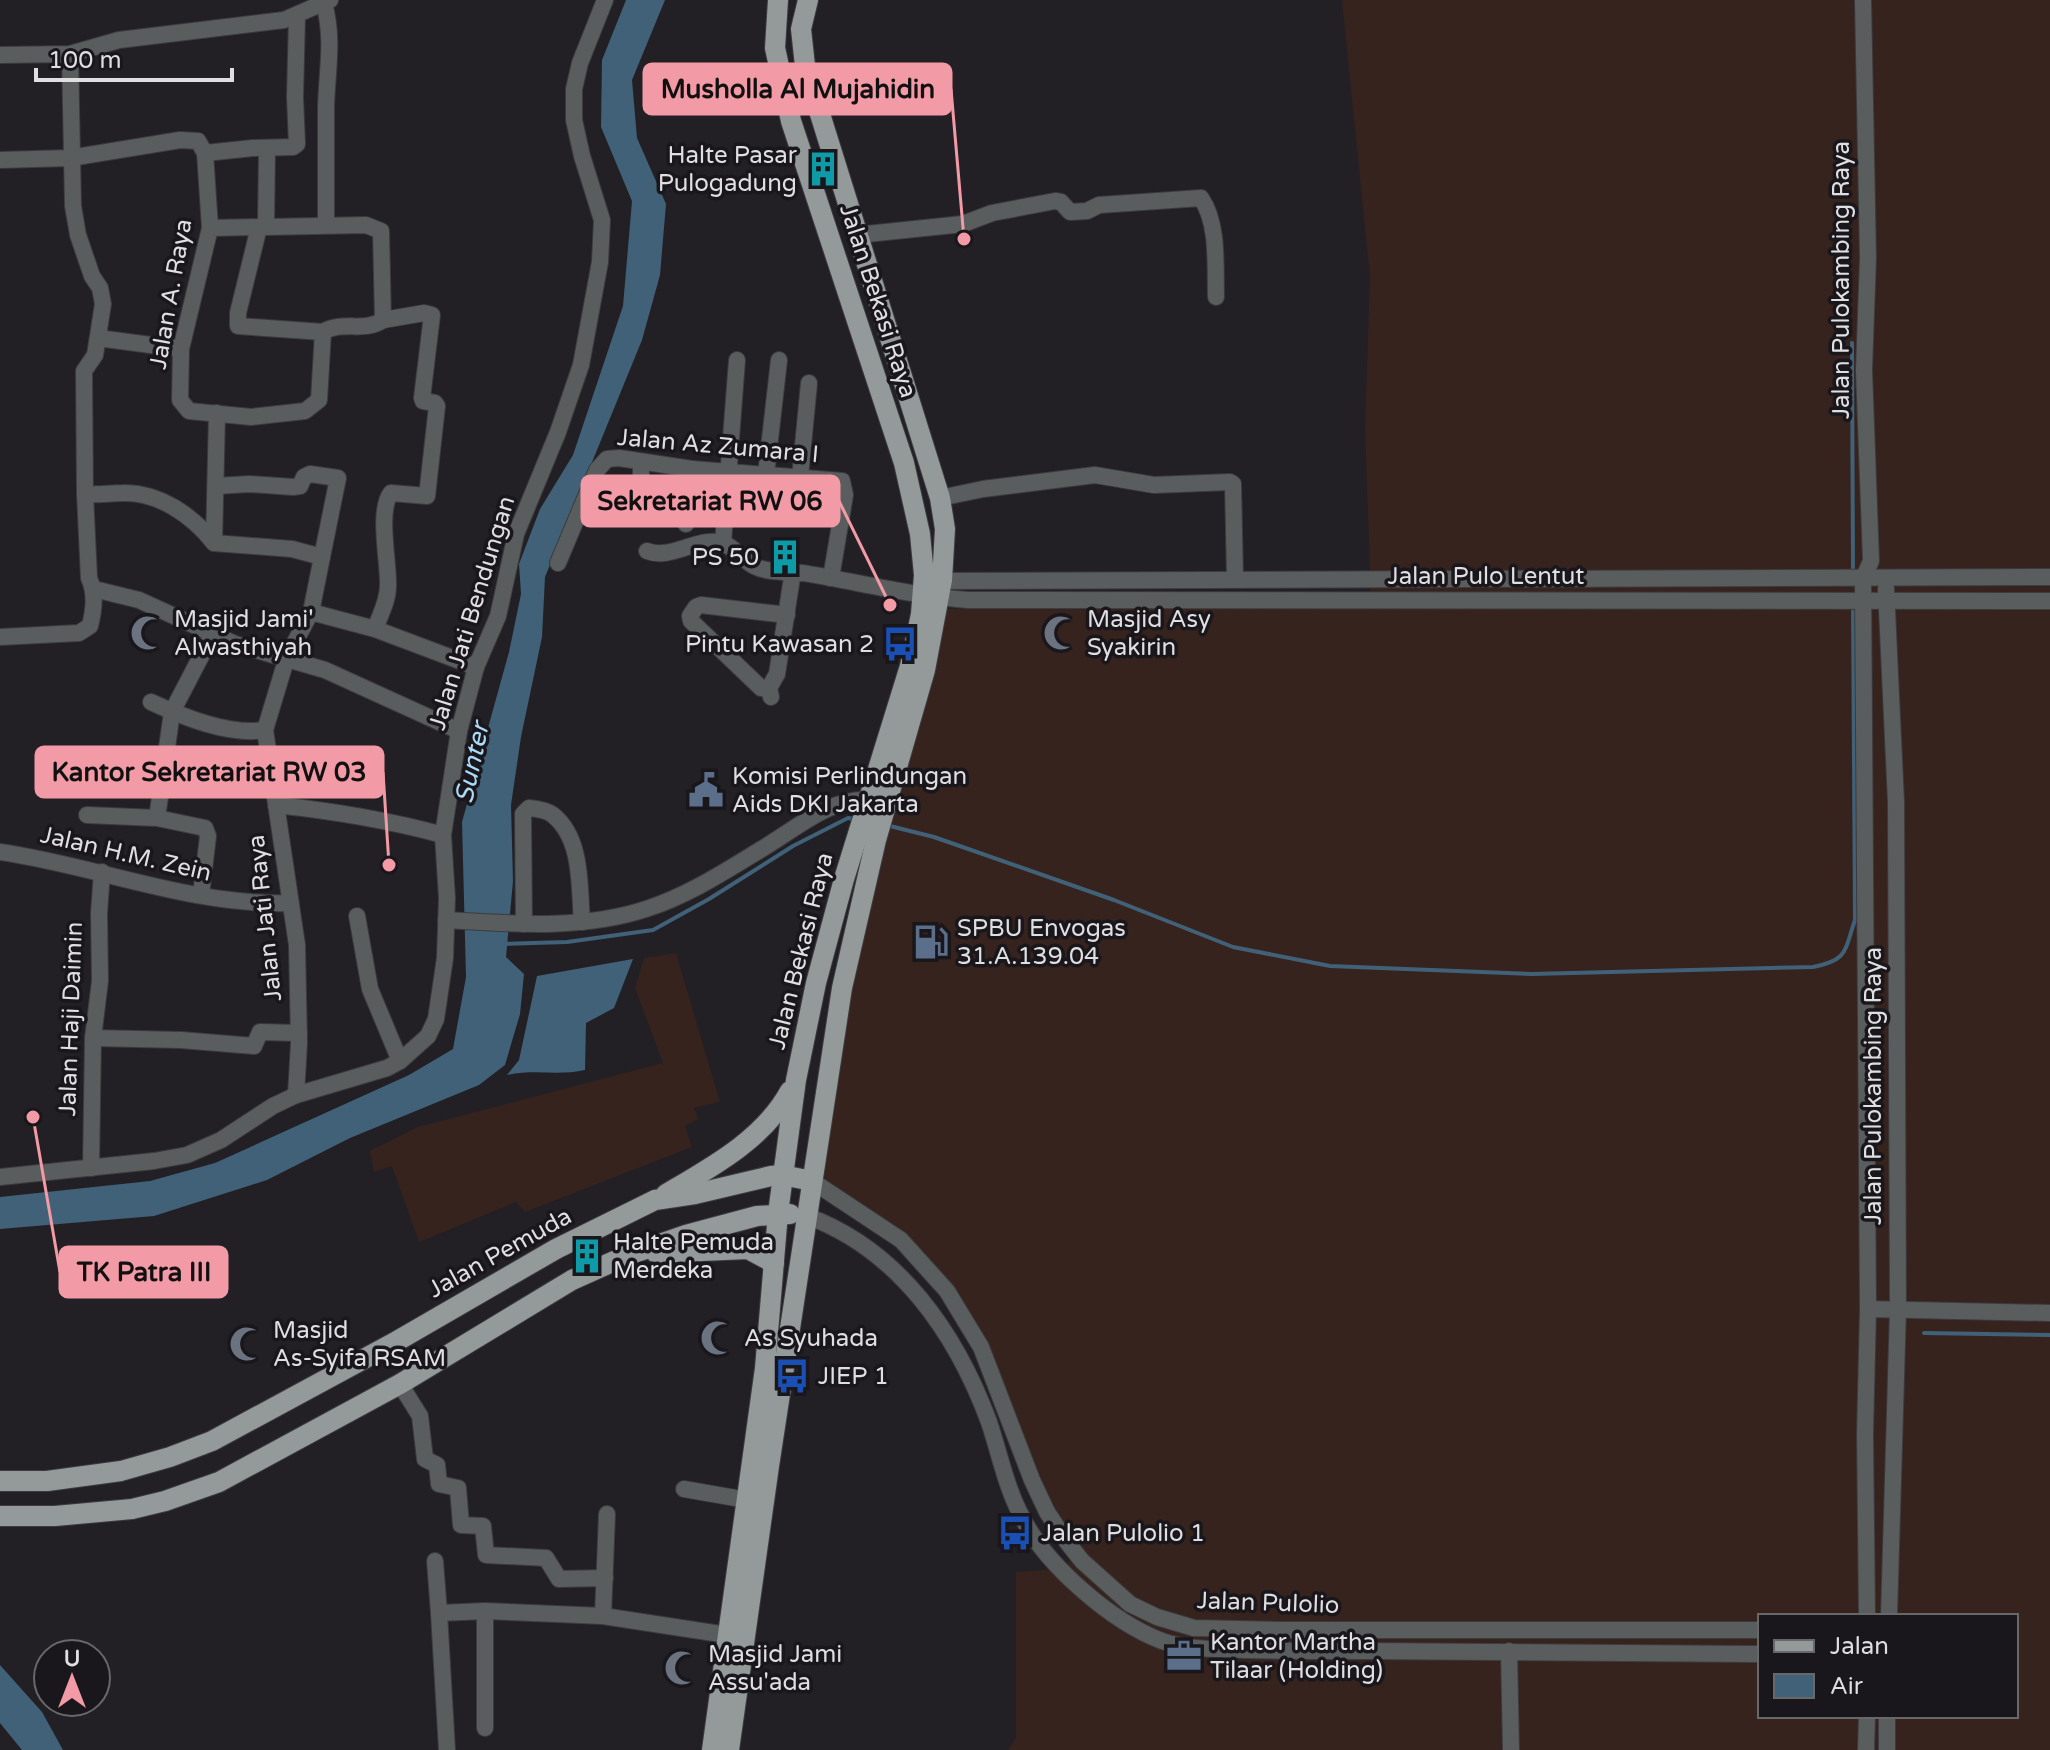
<svg xmlns="http://www.w3.org/2000/svg" width="2050" height="1750" font-family="'Varela Round',sans-serif">
<style>
.industrial{fill:#36231e;fill-rule:evenodd}
.water{fill:#406177}
.lines{fill:none;stroke-linecap:round;stroke-linejoin:round}
.stream{stroke:#406177;stroke-width:4}
.minor-casing{stroke:#3c3b3f;stroke-width:18}
.major-casing{stroke:#3c3b3f;stroke-width:22}
.minor{stroke:#5a5d5d;stroke-width:16}
.major{stroke:#939a99;stroke-width:20}
.labels{text-anchor:middle;dominant-baseline:central;stroke-width:7;stroke-linejoin:round;paint-order:stroke}
.poi-label{font-size:24px;fill:#dfdee1;stroke:#19171b;text-anchor:start}
.street-label{font-size:24px;fill:#dfdee1;stroke:#19171b}
.water-label{font-size:26px;font-style:italic;fill:#acdbfa;stroke:#19171b}
.leader{fill:none;stroke:#f39aa7;stroke-width:3}
.callout-dot{fill:#f39aa7;stroke:#19171b;stroke-width:3}
.callout{fill:#f39aa7;stroke:#f39aa7;stroke-width:3}
.callout-label{font-size:26px;text-anchor:middle;font-weight:bold;fill:#111}
</style>
<rect width="100%" height="100%" fill="#222025"/>
<g class="industrial">
<path d="M1342,0h708v1750h-1042l8,-13v-165l43,-3 13,-10 -45,-68 -20,-84 -34,-81 -76,-84 -73,-57 15,-188 108,-388 424,-7 -6,-174 5,-151zM1760,1616h256v100h-256z"/>
<polygon points="676,953 720,1102 694,1108 698,1119 685,1126 692,1147 525,1212 516,1202 419,1242 392,1166 374,1172 370,1151 418,1127 663,1063 635,988 644,958"/>
</g>
<g class="water">
<polygon points="626,0 665,0 632,80 637,138 666,204 660,275 642,340 545,577 542,637 521,737 511,805 513,881 506,957 524,974 520,1014 505,1065 479,1085 350,1138 267,1180 154,1216 0,1229 0,1197 150,1181 215,1163 409,1075 453,1049 466,977 462,822 509,652 521,594 519,564 540,509 573,455 623,306 632,201 601,127 602,60"/>
<path d="M633,959l-19,49 -28,15 -1,47c-26,6 -51,-1 -78,5l12,-15 18,-84z"/>
<polygon points="0,1665 42,1712 63,1750 22,1750 0,1723"/>
</g>
<g class="lines">
<g class="stream">
<polyline points="1852,343 1853,572"/>
<path d="M886,825l48,12 180,63 119,47 97,19 202,8 281,-7c35,-7 31,-15 42,-47l-2,-315"/>
<polyline points="502,944 567,942 653,930 709,899 793,846 848,818 854,819"/>
<polyline points="1924,1333 2050,1335"/>
</g>
<g class="minor-casing">
<g id="minor">
<polyline points="1863,0 1868,258 1864,370 1871,561 1863,579 1868,1309 1865,1434 1867,1616"/>
<path d="M324,3c10,37 3,67 2,104 0,40 0,79 0,118"/>
<polyline points="0,55 70,54 119,40 284,20 330,0"/>
<polyline points="205,153 253,148 293,147 297,144 295,97 297,16"/>
<path d="M0,160l70,-2 110,-18 18,1 7,12 5,75 -29,121 -1,51 9,11 62,6 54,-6 14,-11 4,-68c19,-12 42,1 60,-12l-2,-89 -15,-6 -156,3"/>
<polyline points="266,226 267,148"/>
<polyline points="259,227 238,313 238,326 323,332"/>
<path d="M857,235l106,-11 29,-11 63,-12 6,1 9,10 17,-1 12,-6 102,-7c18,26 14,69 15,99"/>
<polyline points="98,338 181,349"/>
<polyline points="217,413 214,543 292,549 322,557 311,612 287,657 265,730 297,945 299,1043 296,1095"/>
<polyline points="641,463 641,502"/>
<polyline points="800,477 809,383"/>
<polyline points="217,486 249,484 293,487 300,486 304,477 310,474 338,478 322,557"/>
<path d="M85,494c13,1 25,-1 38,-1 36,-1 70,23 91,50"/>
<polyline points="940,498 983,489 1095,475 1154,485 1230,482 1233,484 1235,578"/>
<polyline points="763,501 779,360"/>
<polyline points="686,524 692,469"/>
<polyline points="723,543 737,360"/>
<path d="M647,551c25,10 53,-17 78,-7 11,5 19,17 29,22 15,8 39,5 55,8 53,9 105,22 159,26l1082,1"/>
<polyline points="558,563 597,470 607,459 619,458 692,469 842,481 845,495 831,578"/>
<polyline points="932,581 2050,577"/>
<polyline points="94,589 139,600 235,644 325,670 459,731"/>
<polyline points="1886,589 1896,802 1898,1309 1889,1616"/>
<polyline points="311,612 375,629 476,667"/>
<path d="M375,629c5,-14 13,-28 13,-43 1,-23 -11,-75 3,-93l36,3 10,-90 -2,-3 -12,-2 -1,-3 10,-83 -8,-2 -41,7"/>
<path d="M0,637l79,-4 11,-7c4,-17 6,-32 -1,-48l-4,-84 -1,-123 11,-16 8,-51 -3,-16 -8,-12 -14,-41 -5,-29 -3,-152"/>
<polyline points="769,688 761,688 691,621 690,616 696,607 701,605 787,615"/>
<polyline points="771,697 769,688 777,674 793,571"/>
<path d="M151,702c32,15 78,34 114,28"/>
<path d="M276,805c57,6 112,15 167,30"/>
<polyline points="87,815 157,818"/>
<path d="M0,852c97,14 191,54 290,51"/>
<polyline points="201,895 208,836 205,828 157,818 172,712 212,635"/>
<polyline points="357,916 370,989 400,1061"/>
<path d="M446,920c66,4 136,10 200,-11 41,-13 78,-37 114,-59 33,-19 70,-53 109,-50"/>
<path d="M524,924l-1,-110 6,-6c8,1 18,2 24,7 30,24 26,73 29,107"/>
<polyline points="93,1038 181,1040 254,1046 260,1032 299,1033"/>
<polyline points="91,1168 93,1038 100,981 99,913 102,872"/>
<polyline points="0,1177 154,1161 187,1155 221,1140 273,1106 296,1095 387,1068 400,1061 428,1036 436,1019 445,958 447,898 443,835 459,731 476,667 498,616 516,534 558,432 581,365 600,262 602,220 582,156 574,120 574,89 580,63 605,0"/>
<polyline points="812,1181 901,1240 947,1291 981,1347 1032,1480 1047,1512 1067,1542 1082,1561 1130,1604 1157,1617 1194,1628 1281,1630 1760,1630"/>
<path d="M807,1216c92,34 149,117 182,206 11,33 17,66 34,97 24,47 89,103 139,122 26,9 55,8 83,9 41,1 81,1 121,1 132,0 263,1 394,3"/>
<polyline points="1868,1309 2050,1313"/>
<polyline points="400,1384 420,1416 425,1459 437,1465 439,1484 458,1488 461,1525 483,1526 486,1555 546,1558 559,1579 605,1578"/>
<polyline points="684,1489 747,1500"/>
<polyline points="435,1561 439,1613"/>
<polyline points="603,1616 607,1514"/>
<polyline points="1509,1651 1511,1750"/>
<polyline points="1887,1716 1887,1750"/>
<polyline points="485,1728 485,1611"/>
<polyline points="447,1750 439,1613 485,1611 603,1616 727,1635"/>
<polyline points="1866,1750 1867,1716"/>
</g>
</g>
<g class="major-casing">
<g id="major">
<path d="M666,1194c46,-27 98,-55 124,-103"/>
<polyline points="656,1253 748,1249 774,1263"/>
<polyline points="0,1481 47,1481 121,1471 170,1457 212,1441 397,1341 556,1249 655,1200 695,1194 771,1176 782,1175 812,1181"/>
<polyline points="0,1516 55,1516 132,1509 165,1501 219,1482 400,1384 572,1280 628,1255 686,1235 757,1216 790,1214"/>
<polyline points="712,1750 765,1368 778,1213 796,1080 816,983 844,879 910,666 921,614 924,575 920,534 904,463 791,121 775,48 778,0"/>
<polyline points="729,1750 769,1466 842,988 876,840 925,670 942,580 945,529 940,498 805,66 801,29 808,0"/>
</g>
</g>
<use href="#minor" class="minor"/>
<use href="#major" class="major"/>
</g>
<defs>
<g id="building-bare" transform="scale(2.76)"><path d="M-4-6H4V6H1V3H-1V6H-4ZM-2.5-4.3h1.7v1.8h-1.7ZM.8-4.3h1.7v1.8H.8ZM-2.5-1h1.7V.8h-1.7ZM.8-1h1.7V.8H.8Z" fill="#0f9aa8" stroke="#19171b" stroke-width="2.5" paint-order="stroke"/></g>
<g id="mosque-bare" transform="scale(2.76)"><path d="M3.5-4.9A6 6 0 1 0 3.5 4.9A5 5 0 1 1 3.5-4.9Z" fill="#6b7280" stroke="#19171b" stroke-width="2.5" paint-order="stroke"/></g>
<g id="bus-bare" transform="scale(2.76)"><path d="M-5-6H5V4H4V6H2V4H-2V6H-4V4H-5ZM-3.5-4V0h7V-4ZM-3.5 1.2v1.5H-2V1.2ZM2 1.2v1.5H3.5V1.2Z" fill="#1a4fb4" stroke="#19171b" stroke-width="2.5" paint-order="stroke"/></g>
<g id="civic-bare" transform="scale(2.76)"><path d="M-.6-6.5H3V-4.5H.6V-3L4-1V1h2V6H-6V1h2V-1L-.6-3ZM-1.2 2.5V6h2.4V2.5Z" fill="#5c6f8a" stroke="#19171b" stroke-width="2.5" paint-order="stroke"/></g>
<g id="fuel-bare" transform="scale(2.76)"><path d="M-5.5-6h7V0h2V4h1.3V-2.5L3-4.5l.8-.8L6-3V5H2.5V1h-1V6h-7ZM-4.2-4.7v3.2H.2V-4.7Z" fill="#5c6f8a" stroke="#19171b" stroke-width="2.5" paint-order="stroke"/></g>
<g id="office-bare" transform="scale(2.76)"><path d="M-6-3h4V-5.5h4V-3h4V5H-6ZM-1-4.5V-3h2v-1.5ZM-6 0V1H6V0Z" fill="#5c6f8a" stroke="#19171b" stroke-width="2.5" paint-order="stroke"/></g>
</defs>
<g fill-rule="evenodd">
<use href="#building-bare" x="823" y="169"/>
<use href="#building-bare" x="785" y="557"/>
<use href="#mosque-bare" x="148" y="633"/>
<use href="#mosque-bare" x="1061" y="633"/>
<use href="#bus-bare" x="900" y="644"/>
<use href="#civic-bare" x="706" y="790"/>
<use href="#fuel-bare" x="931" y="942"/>
<use href="#building-bare" x="587" y="1256"/>
<use href="#mosque-bare" x="718" y="1338"/>
<use href="#mosque-bare" x="247" y="1344"/>
<use href="#bus-bare" x="792" y="1376"/>
<use href="#bus-bare" x="1015" y="1533"/>
<use href="#office-bare" x="1184" y="1656"/>
<use href="#mosque-bare" x="682" y="1668"/>
</g>
<g class="labels">
<g class="poi-label">
<text x="797" y="155" text-anchor="end">Halte Pasar<tspan x="797" dy="28">Pulogadung</tspan></text>
<text x="759" y="557" text-anchor="end">PS 50</text>
<text x="174" y="619">Masjid Jami'<tspan x="174" dy="28">Alwasthiyah</tspan></text>
<text x="1087" y="619">Masjid Asy<tspan x="1087" dy="28">Syakirin</tspan></text>
<text x="874" y="644" text-anchor="end">Pintu Kawasan 2</text>
<text x="732" y="776">Komisi Perlindungan<tspan x="732" dy="28">Aids DKI Jakarta</tspan></text>
<text x="957" y="928">SPBU Envogas<tspan x="957" dy="28">31.A.139.04</tspan></text>
<text x="613" y="1242">Halte Pemuda<tspan x="613" dy="28">Merdeka</tspan></text>
<text x="273" y="1330">Masjid<tspan x="273" dy="28">As-Syifa RSAM</tspan></text>
<text x="744" y="1338">As Syuhada</text>
<text x="818" y="1376">JIEP 1</text>
<text x="1041" y="1533">Jalan Pulolio 1</text>
<text x="1210" y="1642">Kantor Martha<tspan x="1210" dy="28">Tilaar (Holding)</tspan></text>
<text x="708" y="1654">Masjid Jami<tspan x="708" dy="28">Assu'ada</tspan></text>
</g>
<g class="street-label">
<text transform="translate(1841 280) rotate(-90)">Jalan Pulokambing Raya</text>
<text transform="translate(171 294) rotate(-80)">Jalan A. Raya</text>
<text transform="translate(878 301) rotate(72)">Jalan Bekasi Raya</text>
<text transform="translate(718 446) rotate(5)">Jalan Az Zumara I</text>
<text x="1486" y="576">Jalan Pulo Lentut</text>
<text transform="translate(472 613) rotate(-73)">Jalan Jati Bendungan</text>
<text transform="translate(126 854) rotate(13)">Jalan H.M. Zein</text>
<text transform="translate(265 918) rotate(-96)">Jalan Jati Raya</text>
<text transform="translate(801 951) rotate(-76)">Jalan Bekasi Raya</text>
<text transform="translate(71 1019) rotate(-88)">Jalan Haji Daimin</text>
<text transform="translate(1873 1086) rotate(-90)">Jalan Pulokambing Raya</text>
<text transform="translate(500 1253) rotate(-29)">Jalan Pemuda</text>
<text transform="translate(1268 1603) rotate(2)">Jalan Pulolio</text>
</g>
<g class="water-label">
<text transform="translate(472 763) rotate(-78)">Sunter</text>
</g>
</g>
<path class="leader" d="M964 239L951 89M890 605L839 501M389 865L383 772M33 1117L60 1272"/>
<g class="callout-dot">
<circle cx="964" cy="239" r="8"/>
<circle cx="890" cy="605" r="8"/>
<circle cx="389" cy="865" r="8"/>
<circle cx="33" cy="1117" r="8"/>
</g>
<g class="callout">
<rect x="644" y="64" width="307" height="50" rx="8"/>
<rect x="582" y="476" width="257" height="50" rx="8"/>
<rect x="36" y="747" width="347" height="50" rx="8"/>
<rect x="60" y="1247" width="167" height="50" rx="8"/>
</g>
<g class="callout-label">
<text x="798" y="98">Musholla Al Mujahidin</text>
<text x="710" y="510">Sekretariat RW 06</text>
<text x="209" y="781">Kantor Sekretariat RW 03</text>
<text x="144" y="1281">TK Patra III</text>
</g>
<rect x="1758" y="1614" width="260" height="104" fill="#19171b" stroke="#68676a" stroke-width="2"/>
<rect x="1774" y="1640" width="40" height="12" fill="#939a99" stroke="#68676a" stroke-width="2"/>
<text x="1830" y="1654" font-size="24" fill="#dfdee1">Jalan</text>
<rect x="1774" y="1674" width="40" height="24" fill="#406177" stroke="#68676a" stroke-width="2"/>
<text x="1830" y="1694" font-size="24" fill="#dfdee1">Air</text>
<g transform="translate(72 1678)"><circle r="38" fill="#19171b" stroke="#68676a" stroke-width="2"/>
<path d="M0-6L14 30L0 20L-14 30Z" fill="#f39aa7"/>
<text y="-12" font-size="22" font-weight="bold" text-anchor="middle" fill="#dfdee1">U</text>
</g>
<path d="M36 68v12h196v-12" fill="none" stroke="#dfdee1" stroke-width="4"/>
<text x="48" y="68" font-size="24" fill="#dfdee1" stroke="#19171b" stroke-width="6" paint-order="stroke">100 m</text>
</svg>
